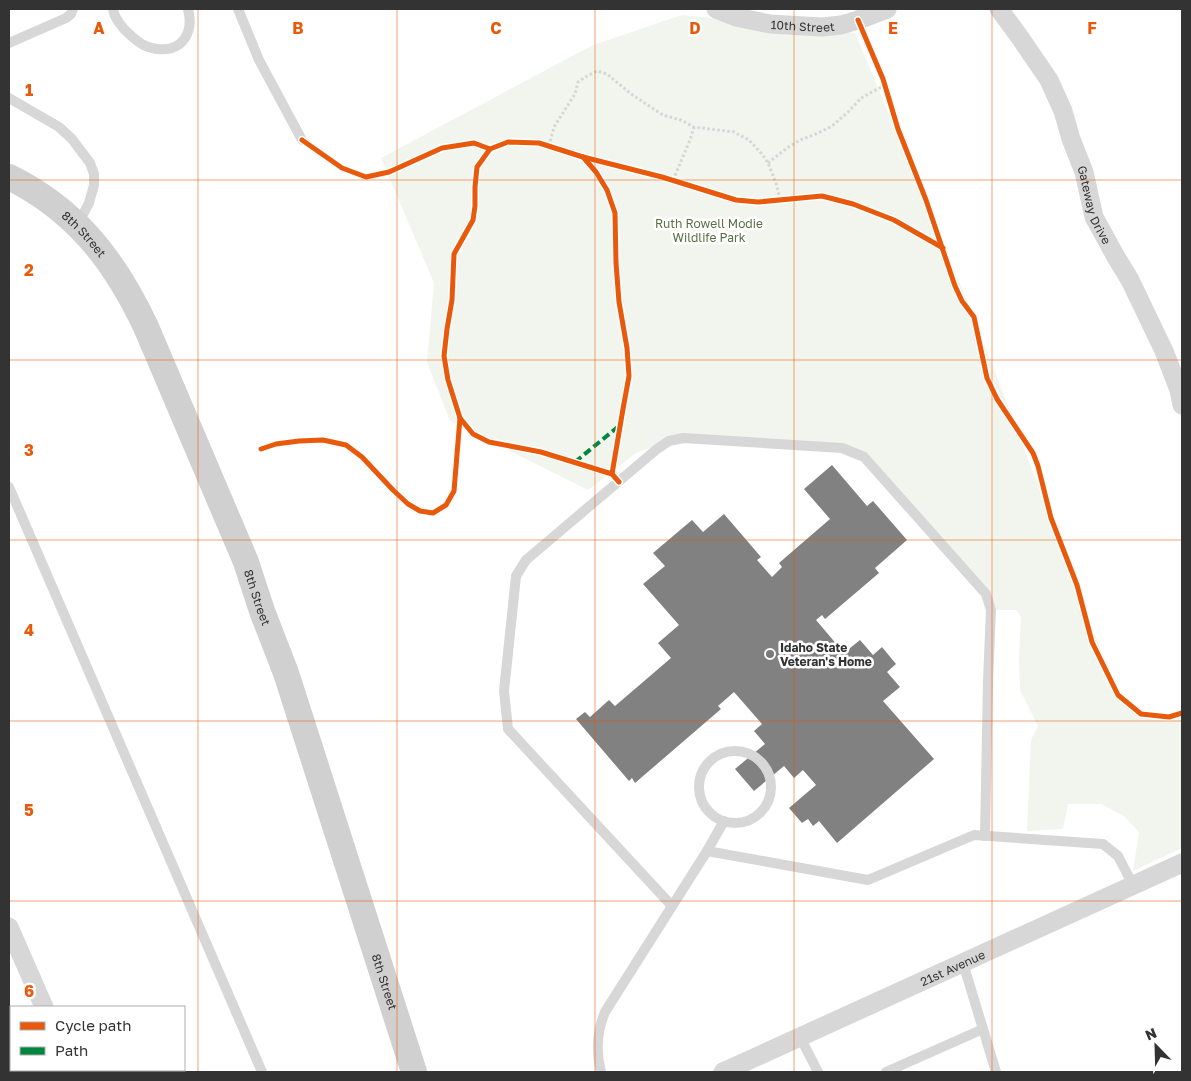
<svg xmlns="http://www.w3.org/2000/svg" width="1191" height="1081" font-family="'Golos Text',sans-serif">
<style>
.green{fill:#f1f5ed}
.building{fill:#818181}
.lines{fill:none;stroke-linecap:round;stroke-linejoin:round}
.path{stroke:#d6d6d6;stroke-width:3;stroke-dasharray:2.5 2.5;stroke-linecap:butt}
.lane{stroke:#d7d7d7;stroke-width:10}
.street{stroke:#d7d7d7;stroke-width:19}
.secondary{stroke:#d0d0d0;stroke-width:26}
.quiet{stroke:#00873e;stroke-width:4;stroke-dasharray:8 4;stroke-linecap:butt}
.cycleway-casing{stroke:#fff;stroke-width:8}
.cycleway{stroke:#e8590c;stroke-width:5}
.grid{fill:none;stroke:#e8590c;stroke-width:1;stroke-opacity:0.55}
.poi-dot{fill:#7a7a7a;stroke:#fff;stroke-width:2}
.labels{text-anchor:middle;dominant-baseline:central;stroke-width:5;stroke-linejoin:round;paint-order:stroke}
.street-label{font-size:12px;fill:#333;stroke:#fff}
.park-label{font-size:12px;fill:#56703f;stroke:#fff}
.poi-label{font-size:12px;font-weight:bold;fill:#333;stroke:#fff;text-anchor:start}
.grid-label{font-size:16px;text-anchor:middle;font-weight:bold;fill:#e8590c;stroke:#fff;stroke-width:5;stroke-linejoin:round;paint-order:stroke}
</style>
<rect width="100%" height="100%" fill="#fff"/>
<polygon class="green" points="682,15 855,33 974,317 1118,695 1141,714 1169,717 1182,713 1182,848 1133,871 1139,832 1124,816 1101,804 1068,804 1063,829 1027,831 1031,740 1038,726 1020,690 1019,658 1021,617 1016,610 991,610 986,594 864,457 842,448 669,441 636,453 588,490 450,421 427,362 434,283 381,158 593,45"/>
<polygon class="building" points="832,465 867,506 873,501 907,540 875,568 879,573 825,619 822,615 816,620 844,653 860,640 873,655 882,647 896,664 887,672 900,687 883,701 934,759 837,843 819,821 813,826 808,819 802,823 789,808 816,785 803,770 794,778 784,766 754,791 735,769 765,744 754,731 762,724 734,692 718,706 721,709 635,783 632,778 629,781 576,719 585,712 590,717 609,700 615,706 671,658 658,643 679,625 643,584 665,566 653,553 692,520 703,532 724,514 761,557 757,560 772,577 782,567 779,563 830,519 804,489"/>
<g class="lines">
<g class="path">
<polyline points="549,146 554,127 575,94 578,82 587,76 597,71 607,74 631,94 663,115 681,120 694,127 734,132 749,140 762,154 768,163 776,183 780,200"/>
<polyline points="768,163 787,148 800,140 816,134 832,126 848,112 861,98 885,85"/>
<polyline points="673,180 690,140 694,127"/>
</g>
<g class="lane">
<path d="M113,9c1,8 6,14 11,20 6,6 11,11 18,15 4,3 10,4 15,5 26,3 37,-17 31,-40"/>
<polyline points="238,9 259,60 302,140"/>
<polyline points="9,43 66,18 71,14 73,9"/>
<polyline points="9,98 59,127 72,139 90,163 94,174 94,185 89,203 78,224"/>
<polyline points="9,487 262,1072"/>
<circle cx="735" cy="787" r="36"/>
<polyline points="707,851 868,880 974,835 1103,844 1118,856 1133,885"/>
<polyline points="672,906 508,729 504,691 516,576 526,560 657,449 669,441 683,438 842,448 864,457 986,594 991,610 988,681 985,836"/>
<polyline points="963,963 996,1072"/>
<polyline points="800,1037 818,1072"/>
<path d="M601,1072c-5,-19 -4,-41 4,-60l102,-161 17,-30"/>
<polyline points="886,1072 983,1029"/>
</g>
<g class="street">
<path id="s1" d="M716,9l20,8 34,7 52,3 19,-2 17,-5 29,-11"/>
<path id="s2" d="M999,9l22,30 28,41 14,31 8,28 13,33 10,45 22,40 14,23 34,71 15,39 3,15"/>
<polyline points="9,927 44,1007"/>
<polyline points="71,1070 72,1072"/>
<path id="s3" d="M723,1072l459,-209"/>
</g>
<path class="secondary" id="s4" d="M9,177c67,33 106,84 137,150l100,235 16,49 24,62 128,399"/>
<polyline class="quiet" points="575,462 619,426"/>
<g class="cycleway-casing">
<g id="cycleway">
<polyline points="858,20 883,79 898,129 926,200 955,286 962,301 974,317 987,378 997,399 1033,453 1038,466 1051,518 1077,585 1092,642 1118,695 1141,714 1169,717 1182,713"/>
<polyline points="302,140 342,168 366,177 389,172 442,148 474,143 490,149"/>
<polyline points="583,157 596,172 607,190 615,213 616,263 619,302 627,348 629,376 623,409 612,474"/>
<polyline points="460,418 473,434 489,442 541,452 612,474 619,482"/>
<polyline points="261,449 276,444 299,441 323,440 346,445 362,457 393,490 408,504 420,511 433,513 446,505 454,491 460,418 448,380 444,356 447,329 452,300 454,254 473,220 475,206 475,187 477,167 490,149 508,142 539,143 583,157 662,177 736,200 758,202 822,196 853,204 894,220 943,248"/>
</g>
</g>
<use href="#cycleway" class="cycleway"/>
</g>
<path class="grid" d="M198,9v1063M397,9v1063M595,9v1063M794,9v1063M992,9v1063M9,180h1173M9,360h1173M9,540h1173M9,721h1173M9,901h1173"/>
<circle class="poi-dot" cx="770" cy="654" r="5"/>
<g class="labels">
<g class="street-label">
<text stroke="none"><textPath href="#s1" startOffset="89">10th Street</textPath></text>
<text stroke="none"><textPath href="#s2" startOffset="220">Gateway Drive</textPath></text>
<text stroke="none"><textPath href="#s4" startOffset="95">8th Street</textPath></text>
<text stroke="none"><textPath href="#s4" startOffset="500">8th Street</textPath></text>
<text stroke="none"><textPath href="#s3" startOffset="252">21st Avenue</textPath></text>
<text stroke="none"><textPath href="#s4" startOffset="905">8th Street</textPath></text>
</g>
<g class="park-label">
<text x="709" y="223">Ruth Rowell Modie<tspan x="709" dy="14">Wildlife Park</tspan></text>
</g>
<g class="poi-label">
<text x="780" y="647">Idaho State<tspan x="780" dy="14">Veteran's Home</tspan></text>
</g>
</g>
<g class="grid-label">
<text x="99" y="34">A</text>
<text x="298" y="34">B</text>
<text x="496" y="34">C</text>
<text x="695" y="34">D</text>
<text x="893" y="34">E</text>
<text x="1092" y="34">F</text>
<text x="29" y="96">1</text>
<text x="29" y="276">2</text>
<text x="29" y="456">3</text>
<text x="29" y="636">4</text>
<text x="29" y="816">5</text>
<text x="29" y="997">6</text>
</g>
<rect width="1191" height="1081" fill="none" stroke="#333333" stroke-width="20"/>
<rect x="10" y="1006" width="175" height="65" fill="#ffffff" stroke="#adadad"/>
<rect x="20" y="1022" width="25" height="8" fill="#e8590c" stroke="#adadad"/>
<text x="55" y="1031" font-size="15" fill="#333333">Cycle path</text>
<rect x="20" y="1047" width="25" height="8" fill="#00873e" stroke="#adadad"/>
<text x="55" y="1056" font-size="15" fill="#333333">Path</text>
<g transform="translate(1156 1046) rotate(337)" stroke="#ffffff" stroke-width="4" paint-order="stroke">
<path d="M0-4L9 19L0 12L-9 19Z" fill="#333333"/>
<text y="-8" font-size="14" font-weight="bold" text-anchor="middle" fill="#333333">N</text>
</g>
</svg>
